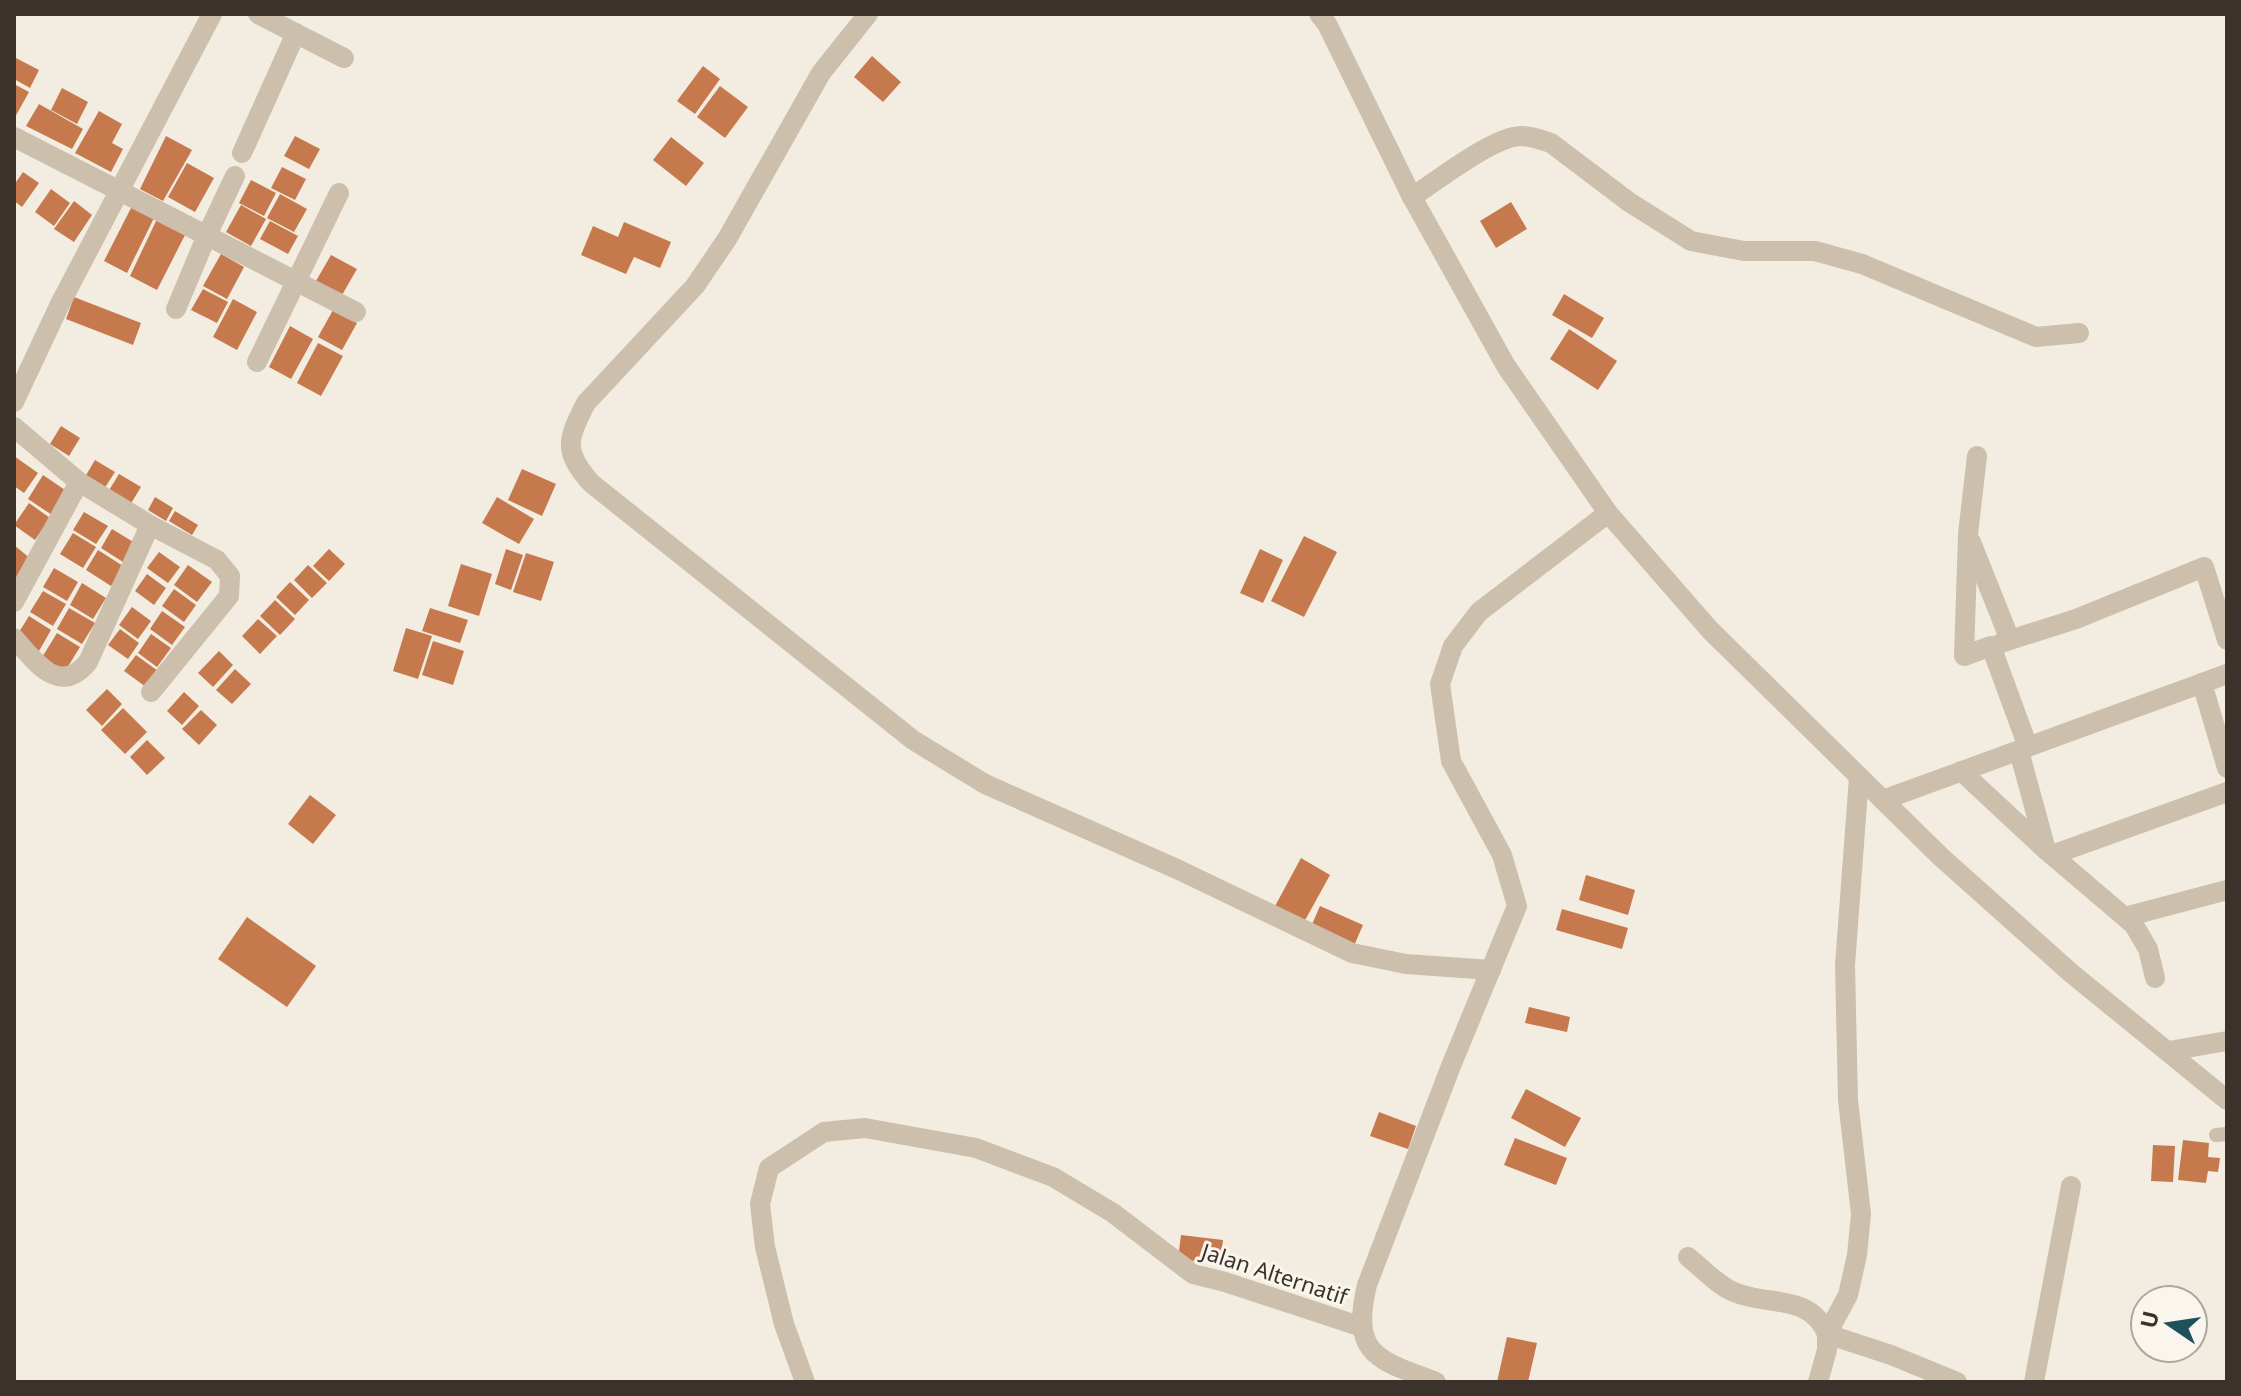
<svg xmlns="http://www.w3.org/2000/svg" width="2241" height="1396" font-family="'Noto Sans',sans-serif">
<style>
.building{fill:#c5794d}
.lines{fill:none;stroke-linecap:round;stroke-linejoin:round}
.lane{stroke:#ccbfac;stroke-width:14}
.street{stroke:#ccbfac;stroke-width:20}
.labels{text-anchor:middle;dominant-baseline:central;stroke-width:6;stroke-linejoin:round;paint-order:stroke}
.street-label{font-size:22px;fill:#3a322b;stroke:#faf6ed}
</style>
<rect width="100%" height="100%" fill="#f3ede1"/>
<g class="building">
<polygon points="872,56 901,82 883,102 854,77"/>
<polygon points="14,57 39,70 30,88 14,79"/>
<polygon points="703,66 720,79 695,114 677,101"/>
<polygon points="14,84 29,92 14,119"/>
<polygon points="720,86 748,107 725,138 697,117"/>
<polygon points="62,88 88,102 77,124 51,110"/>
<polygon points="39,104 83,129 72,149 26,126"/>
<polygon points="99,111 122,124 112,143 123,149 111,172 75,153"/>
<polygon points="166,136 192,150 163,201 140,189"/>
<polygon points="295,136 320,149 309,169 284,156"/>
<polygon points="671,137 704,163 686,186 653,160"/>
<polygon points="187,163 214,178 195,212 168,197"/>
<polygon points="282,167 306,179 295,200 271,188"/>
<polygon points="23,172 39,183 22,207 14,201 14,185"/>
<polygon points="251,180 276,193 264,216 239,203"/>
<polygon points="51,189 70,203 54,226 35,212"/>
<polygon points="280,194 307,209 294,232 267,218"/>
<polygon points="74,201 92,215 74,242 54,229"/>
<polygon points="1511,202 1527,229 1496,248 1480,221"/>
<polygon points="241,205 266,219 251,246 226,232"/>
<polygon points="132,206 154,218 127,273 104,261"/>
<polygon points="157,219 185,235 157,290 130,276"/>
<polygon points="270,221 298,236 288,254 260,239"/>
<polygon points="624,222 671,242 660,268 634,257 626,274 581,255 593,226 618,237"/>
<polygon points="221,254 244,267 227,299 203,286"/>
<polygon points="331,255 357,269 342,295 316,281"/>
<polygon points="203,289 228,302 217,323 191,310"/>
<polygon points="1564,294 1604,318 1592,338 1552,315"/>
<polygon points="74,297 141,323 133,345 66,319"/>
<polygon points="233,299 257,312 237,350 213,337"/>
<polygon points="333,310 357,323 342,350 318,337"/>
<polygon points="290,326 313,339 291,379 269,367"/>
<polygon points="1569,329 1617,361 1598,390 1550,359"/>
<polygon points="318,343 343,356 321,396 297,383"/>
<polygon points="61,426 80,438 69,456 50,444"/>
<polygon points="14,456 38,473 24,493 14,486"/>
<polygon points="95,460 115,472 104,489 85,477"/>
<polygon points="522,469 556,484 542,516 508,500"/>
<polygon points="119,474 141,487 130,505 108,492"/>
<polygon points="43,475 68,492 52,515 28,499"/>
<polygon points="155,497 173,508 166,521 148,510"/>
<polygon points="497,497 534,519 519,544 482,523"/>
<polygon points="29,503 50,518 35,540 14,525"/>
<polygon points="175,511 198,525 192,535 169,521"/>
<polygon points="84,512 108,526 96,544 73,530"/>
<polygon points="112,529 135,543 123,562 101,548"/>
<polygon points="73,533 96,547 83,568 60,554"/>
<polygon points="1304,536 1337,552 1304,617 1271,601"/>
<polygon points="14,545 31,559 14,581"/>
<polygon points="329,549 345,564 329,581 313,566"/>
<polygon points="506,549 523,555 511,590 495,584"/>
<polygon points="1260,549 1283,560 1263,603 1240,593"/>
<polygon points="98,550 123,566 111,586 86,570"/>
<polygon points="159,552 180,567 168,583 147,568"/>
<polygon points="526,553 554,562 541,601 513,592"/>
<polygon points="461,564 492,574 479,616 448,606"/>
<polygon points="188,565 212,582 197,602 174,585"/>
<polygon points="308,565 327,583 312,598 294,580"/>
<polygon points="54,568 78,582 67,601 43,587"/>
<polygon points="147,574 166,588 154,605 135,591"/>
<polygon points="290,582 309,600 295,615 276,597"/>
<polygon points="82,583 106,598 93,619 70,605"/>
<polygon points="174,589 196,605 184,622 162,606"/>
<polygon points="43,591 66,604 53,626 30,612"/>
<polygon points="275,600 295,619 280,635 260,616"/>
<polygon points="132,607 151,621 138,639 119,625"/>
<polygon points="69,608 95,623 82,644 57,629"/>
<polygon points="430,608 468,620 460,643 422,631"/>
<polygon points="162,611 185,627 172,645 150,629"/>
<polygon points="29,616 51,630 39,651 16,637"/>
<polygon points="258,619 277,636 260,654 242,636"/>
<polygon points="406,628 432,636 418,679 393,671"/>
<polygon points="120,629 139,643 128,659 108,645"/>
<polygon points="57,633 80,647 64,673 41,659"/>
<polygon points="151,634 171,648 157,667 138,653"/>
<polygon points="433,641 464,651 453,685 422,675"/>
<polygon points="219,651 233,665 213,687 198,673"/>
<polygon points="136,655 158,671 146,687 124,671"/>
<polygon points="235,669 251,684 232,704 216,690"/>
<polygon points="107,689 122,704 102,726 86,710"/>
<polygon points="184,692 199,706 182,725 167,711"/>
<polygon points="123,708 147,732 125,754 101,730"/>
<polygon points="201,710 217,725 199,745 182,729"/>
<polygon points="147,740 165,758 147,775 130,757"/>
<polygon points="310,795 336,815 313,844 288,824"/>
<polygon points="1301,858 1330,875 1303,924 1274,908"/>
<polygon points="1586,875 1635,890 1628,915 1579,900"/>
<polygon points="1320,906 1363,925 1353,948 1310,929"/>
<polygon points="1562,909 1628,928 1622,949 1556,930"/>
<polygon points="247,917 316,966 287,1007 218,959"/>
<polygon points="1529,1007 1570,1017 1567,1032 1525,1023"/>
<polygon points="1526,1089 1581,1118 1565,1147 1511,1118"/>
<polygon points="1379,1112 1416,1126 1408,1149 1370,1136"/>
<polygon points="1515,1138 1567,1158 1556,1185 1504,1165"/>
<polygon points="2183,1140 2209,1143 2208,1157 2220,1158 2218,1172 2208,1171 2206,1183 2178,1180"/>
<polygon points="2153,1145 2175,1146 2173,1182 2151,1181"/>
<polygon points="1181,1235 1223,1240 1220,1264 1178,1259"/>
<polygon points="1507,1337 1537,1343 1528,1382 1497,1382"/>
</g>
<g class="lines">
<polyline class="lane" points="2216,1135 2227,1134"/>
<g class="street">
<polyline points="258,14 344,58"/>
<path d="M868,14l-47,59 -94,166 -32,47 -109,117c-19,37 -23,48 5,80l322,257 72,44 194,86 173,83 54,11 85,6"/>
<polyline points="1319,14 1327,24 1412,197 1506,366 1608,513 1710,630 1941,857 2071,973 2227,1100"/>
<polyline points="14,137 356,312"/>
<polyline points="242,153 296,33"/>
<path d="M1412,197c25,-16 80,-60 109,-61 10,0 21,4 30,7l78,59 62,39 53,10h71l47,13 174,73 43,-4"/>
<polyline points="176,309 207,235 235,176"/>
<polyline points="257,362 339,193"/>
<polyline points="14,402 60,304 212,14"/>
<polyline points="14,427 79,482 150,525 217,560 230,576 229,596 151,692"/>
<polyline points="1977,456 1968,534 1964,656 1991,646 2028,747"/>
<polyline points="1971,542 2010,640 2001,643"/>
<polyline points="14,602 79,482"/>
<path d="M14,638c21,23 45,59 74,24l62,-137"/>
<polyline points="2010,640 2076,619 2204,567 2227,640"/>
<polyline points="2202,683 2227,768"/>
<polyline points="2019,751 2046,850"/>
<polyline points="1961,771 2046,850 2134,925 2148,949 2155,978"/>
<polyline points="1883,800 2227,674"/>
<polyline points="2052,855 2227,792"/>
<polyline points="2125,917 2227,890"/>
<polyline points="2169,1051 2227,1041"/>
<path d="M1688,1257c14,11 29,28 46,35 35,15 76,1 93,42l64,21 66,27"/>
<polyline points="805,1382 784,1324 765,1247 760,1204 769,1168 824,1132 865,1128 976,1148 1053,1177 1113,1213 1193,1274 1225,1282 1362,1327"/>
<path d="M1436,1382c-57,-22 -86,-26 -69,-97l84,-219 66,-160 -15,-51 -51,-94 -11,-77 13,-38 26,-34 129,-99"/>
<polyline points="1818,1382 1827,1350 1827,1334 1848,1295 1857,1255 1861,1214 1848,1100 1845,965 1859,777"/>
<polyline points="2034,1382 2071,1186"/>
</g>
</g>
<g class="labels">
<g class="street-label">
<text transform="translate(1275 1273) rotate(18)">Jalan Alternatif</text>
</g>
</g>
<rect width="2241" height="1396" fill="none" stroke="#3a322b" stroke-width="32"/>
<g transform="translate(2169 1324) rotate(283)"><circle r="38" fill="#faf6ed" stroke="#ada89f" stroke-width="2"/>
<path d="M0-6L14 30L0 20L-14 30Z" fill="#20505c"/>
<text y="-12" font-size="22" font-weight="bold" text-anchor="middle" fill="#3a322b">U</text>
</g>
</svg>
